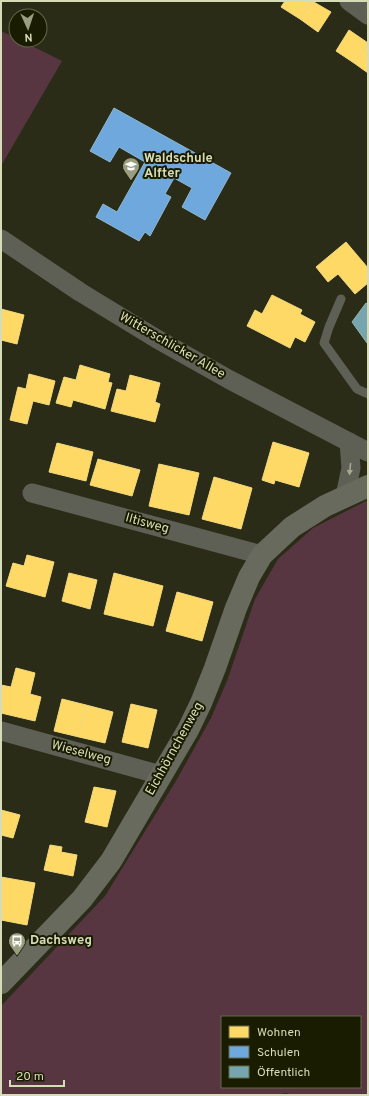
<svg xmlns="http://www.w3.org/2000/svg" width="369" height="1096" font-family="Overpass,sans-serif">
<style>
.green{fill:#573641;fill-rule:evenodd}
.homes{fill:#ffd966;stroke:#f3da7f}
.schools{fill:#6fa8dc;stroke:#8eb8d1}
.public{fill:#76a5af;stroke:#93b6b2}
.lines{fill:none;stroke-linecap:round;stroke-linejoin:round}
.lane{stroke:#5f6055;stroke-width:9}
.street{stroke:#5f6055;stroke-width:19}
.secondary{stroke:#696a5e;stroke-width:22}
.oneway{fill:#a7aa90}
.labels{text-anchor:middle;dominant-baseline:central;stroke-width:4;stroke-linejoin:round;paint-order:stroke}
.poi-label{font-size:13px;font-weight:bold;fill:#d7dcb8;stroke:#1a1c00;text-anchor:start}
.street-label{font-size:13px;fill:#d7dcb8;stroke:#1a1c00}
</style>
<rect width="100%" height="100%" fill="#2a2c17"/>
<g class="green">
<polygon points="1,31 16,38 16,40 20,40 62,61 1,166"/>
<path d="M368,500v595h-75l-7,-2 -10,2h-275v-89l104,-110 71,-115 35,-63 16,-37 28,-82 23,-40 35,-31zM222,1017h138v70h-138z"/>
</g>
<g class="homes">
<polygon points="285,1 312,1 300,19 281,7"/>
<polygon points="312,1 331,12 318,32 300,19"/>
<polygon points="349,30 368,43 354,63 336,51"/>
<polygon points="368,43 368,73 354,63"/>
<polygon points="346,242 368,268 368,283 355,294 338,274 328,282 316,267"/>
<polygon points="272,295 302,310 300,314 315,322 305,342 295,337 290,348 247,326 255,310 262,314"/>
<polygon points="1,309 24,315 17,344 1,340"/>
<polygon points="80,365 110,374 108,382 112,383 105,409 73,400 71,407 56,403 64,377 76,380"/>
<polygon points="29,374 55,381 49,405 33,401 27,424 10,420 18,387 26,389"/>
<polygon points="130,375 160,383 155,402 160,404 155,422 111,411 117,389 126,391"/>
<polygon points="273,442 309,453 299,487 275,480 274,484 262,480"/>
<polygon points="57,443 93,452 86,481 49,472"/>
<polygon points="98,459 140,470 132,496 90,485"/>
<polygon points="159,464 199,473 189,515 149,506"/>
<polygon points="214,477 252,488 241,529 202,519"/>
<polygon points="27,555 54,562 45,597 6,586 13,563 24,566"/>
<polygon points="69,573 97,580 90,609 62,601"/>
<polygon points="114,573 163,586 153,626 104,614"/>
<polygon points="177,592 213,602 202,641 166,631"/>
<polygon points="16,668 35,673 30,694 41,697 35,721 1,713 1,685 11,687"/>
<polygon points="62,699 86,705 79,737 54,731"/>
<polygon points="131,704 157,710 148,748 122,742"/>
<polygon points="86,705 113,712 105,743 79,737"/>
<polygon points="94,787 116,791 107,827 85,822"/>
<polygon points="1,810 20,815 13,838 1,835"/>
<polygon points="50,845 62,847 61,852 77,855 73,876 44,870"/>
<polygon points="1,877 35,883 27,925 1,920"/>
</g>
<polygon class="schools" points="114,108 231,173 205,220 182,207 192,188 174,178 165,194 171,197 150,236 145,232 139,241 96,217 103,204 117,212 145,162 119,147 110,162 90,151"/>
<polygon class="public" points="366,303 368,304 368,343 367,343 352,322"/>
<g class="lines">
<polyline class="lane" points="341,299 329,327 324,343 357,389 368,394"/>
<g class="street">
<polyline points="349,1 368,15"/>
<polyline points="1,239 80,292 157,339 230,380 368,452"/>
<polyline points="32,493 262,555"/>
<polyline points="345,496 351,468 349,442"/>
<polyline points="1,731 161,775"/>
</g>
<polyline class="secondary" points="1,983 82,899 111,861 188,730 201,703 215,668 236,608 249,577 262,555 292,527 325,506 368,486"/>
</g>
<defs><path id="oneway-solid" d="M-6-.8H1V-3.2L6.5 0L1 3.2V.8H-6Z"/></defs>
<use class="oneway" href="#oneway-solid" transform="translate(350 469) rotate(96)"/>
<defs>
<g id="school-pin" transform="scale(0.9)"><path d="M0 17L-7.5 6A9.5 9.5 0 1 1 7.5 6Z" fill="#9a9e80" stroke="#1a1c00"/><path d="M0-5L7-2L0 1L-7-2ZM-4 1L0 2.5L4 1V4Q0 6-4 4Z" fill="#fff"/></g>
<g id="bus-pin" transform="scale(0.9)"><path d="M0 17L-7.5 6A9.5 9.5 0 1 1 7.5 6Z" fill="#9a9e80" stroke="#1a1c00"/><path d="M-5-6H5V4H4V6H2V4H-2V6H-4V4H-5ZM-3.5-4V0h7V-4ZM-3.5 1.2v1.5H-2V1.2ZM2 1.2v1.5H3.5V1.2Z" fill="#fff"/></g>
</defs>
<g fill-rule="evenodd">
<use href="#school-pin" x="131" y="166"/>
<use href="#bus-pin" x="17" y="941"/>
</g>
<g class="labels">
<g class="poi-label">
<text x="144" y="159">Waldschule<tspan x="144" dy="15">Alfter</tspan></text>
<text x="30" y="941">Dachsweg</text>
</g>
<g class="street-label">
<text transform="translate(172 346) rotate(30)">Witterschlicker Allee</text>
<text transform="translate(147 524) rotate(15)">Iltisweg</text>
<text transform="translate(175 749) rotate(-61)">Eichhörnchenweg</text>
<text transform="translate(81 753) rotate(15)">Wieselweg</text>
</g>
</g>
<rect width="369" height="1096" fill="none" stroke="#d7dcb8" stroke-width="4"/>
<rect x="221" y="1016" width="140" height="72" fill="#1a1c00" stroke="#66694a"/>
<rect x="229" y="1026" width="20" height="12" fill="#ffd966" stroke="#66694a"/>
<text x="257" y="1036" font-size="12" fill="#d7dcb8">Wohnen</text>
<rect x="229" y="1046" width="20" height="12" fill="#6fa8dc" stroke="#66694a"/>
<text x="257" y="1056" font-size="12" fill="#d7dcb8">Schulen</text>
<rect x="229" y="1066" width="20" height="12" fill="#76a5af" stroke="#66694a"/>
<text x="257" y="1076" font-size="12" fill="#d7dcb8">Öffentlich</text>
<g transform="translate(28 28) rotate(177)"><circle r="19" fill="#1a1c00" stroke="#66694a"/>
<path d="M0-3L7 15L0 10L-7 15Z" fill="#9a9e80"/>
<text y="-6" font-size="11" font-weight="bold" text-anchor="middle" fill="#d7dcb8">N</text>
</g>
<path d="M10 1080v6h54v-6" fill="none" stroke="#d7dcb8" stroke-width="2"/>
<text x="16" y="1080" font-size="12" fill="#d7dcb8" stroke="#1a1c00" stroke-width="3" paint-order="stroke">20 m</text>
</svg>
